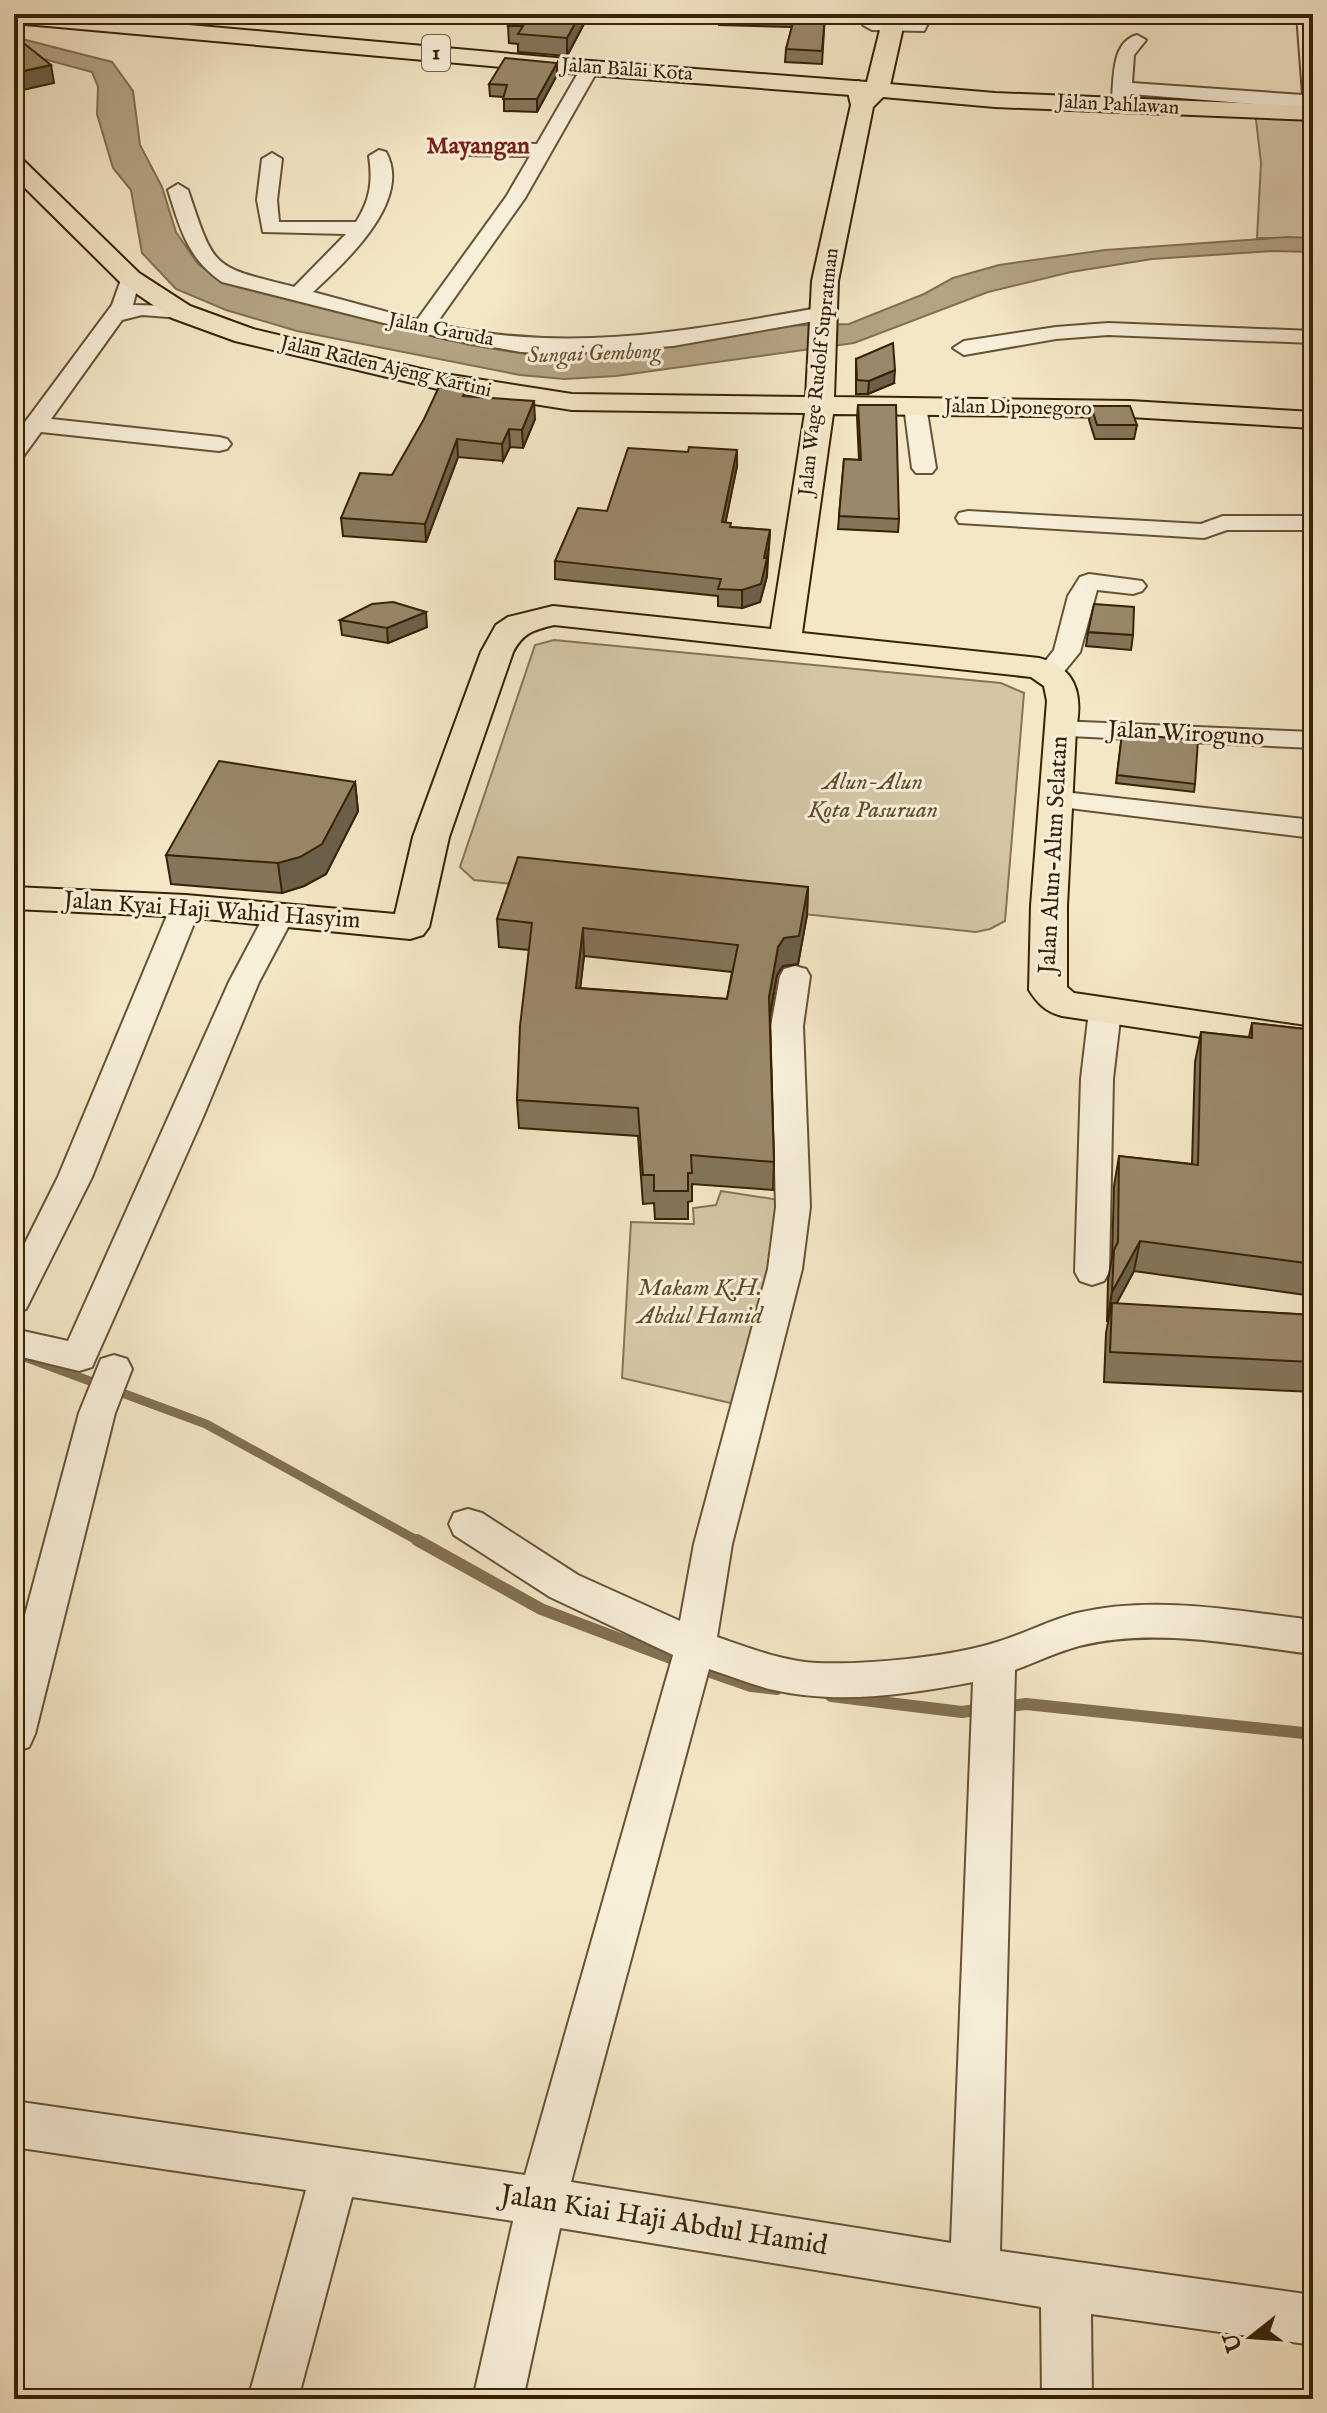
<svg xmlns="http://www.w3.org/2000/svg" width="1327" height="2413" font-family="'IM FELL English',serif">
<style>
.green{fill:#d4c6a5;stroke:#867455;stroke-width:2}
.water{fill:#b4a484;stroke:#827051;stroke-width:2}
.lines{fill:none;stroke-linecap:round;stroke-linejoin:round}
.stream-far1{stroke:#827051;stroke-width:9}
.stream{stroke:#827051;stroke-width:12}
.minor-casing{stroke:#665335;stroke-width:4}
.major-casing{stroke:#372205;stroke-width:4}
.highway-casing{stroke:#372205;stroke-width:4}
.minor{fill:#f8efda;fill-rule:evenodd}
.major{fill:#f4e7c6;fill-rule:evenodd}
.highway{fill:#f4e7c6;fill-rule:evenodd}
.wall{fill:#84755a;stroke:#372205;stroke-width:2;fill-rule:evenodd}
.shaded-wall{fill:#6b5f4a;stroke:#372205;stroke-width:2}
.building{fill:#998869;stroke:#372205;stroke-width:2;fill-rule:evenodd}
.labels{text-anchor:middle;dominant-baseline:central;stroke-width:6;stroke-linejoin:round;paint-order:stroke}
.far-street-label{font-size:20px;fill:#372205;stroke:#f8efda}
.shield{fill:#f8efda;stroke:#716045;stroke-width:2}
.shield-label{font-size:22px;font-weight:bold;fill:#372205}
.far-water-label{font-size:22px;font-style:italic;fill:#635031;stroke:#f8efda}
.far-quarter-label{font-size:24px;font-weight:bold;fill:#7a1f14;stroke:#f8efda}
.street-label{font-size:24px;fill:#372205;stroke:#f8efda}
.park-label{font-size:24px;font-style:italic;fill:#5e4b2d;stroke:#f8efda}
.near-street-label{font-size:28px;fill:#372205;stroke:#f8efda}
</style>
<rect width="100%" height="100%" fill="#f4e7c6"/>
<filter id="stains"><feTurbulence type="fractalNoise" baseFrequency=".0025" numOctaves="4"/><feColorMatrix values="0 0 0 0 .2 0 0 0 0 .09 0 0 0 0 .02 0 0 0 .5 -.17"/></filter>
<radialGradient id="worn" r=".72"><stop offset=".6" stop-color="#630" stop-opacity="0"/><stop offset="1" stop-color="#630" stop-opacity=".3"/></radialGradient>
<g class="green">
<polygon points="1255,111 1313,114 1313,238 1257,238 1261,163"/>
<polygon points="554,640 1001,683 1024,693 1005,921 990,929 976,932 474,880 460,867 535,645"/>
<polygon points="721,1191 792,1202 748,1407 622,1378 631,1222 694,1224 693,1208 716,1205"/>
</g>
<polygon class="water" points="14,37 112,62 133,91 140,145 162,187 176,232 198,264 220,280 469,345 526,354 594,353 675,344 775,326 849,324 924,294 953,278 999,265 1105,250 1288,237 1313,238 1313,252 1273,251 1152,259 1071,272 988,292 854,343 616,376 564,379 520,375 297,331 226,310 176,289 142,253 131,190 113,168 97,114 98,87 92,72 14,51"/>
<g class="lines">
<polyline class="stream-far1" points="14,1353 206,1424 420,1542"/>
<g class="stream">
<polyline points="417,1540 541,1609 681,1662"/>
<polyline points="699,1668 751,1686 777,1689"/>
<polyline points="831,1696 962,1712 983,1709"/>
<polyline points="1002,1707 1026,1704 1313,1734"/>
</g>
<g class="minor-casing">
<g id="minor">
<polygon points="915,14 933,14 924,31 872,30 863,25 872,20 912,22"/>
<path d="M1297,14h16v95l-182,-15 -5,16 -6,2 -9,-6c4,-23 -2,-63 26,-71l9,5 -12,15 -2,28 171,12z"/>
<path d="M590,63l9,5 -74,130 -89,126c134,31 255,6 388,-17l8,1 3,5 -3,5 -159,28 -114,8 -38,-2 -74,-13 -225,-57c-35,-24 -42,-54 -54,-92l10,-6 10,6c27,81 24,76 106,97l52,-53 -83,-2 -6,-32 5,-41 10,-6 10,6 -5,41 2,22h77c14,-22 17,-40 13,-66l10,-6 7,2c27,49 -41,110 -73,140l104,28 89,-123 24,-41 -67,-1 -9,-6 9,-6 74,1 44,-76z"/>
<polygon points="130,272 140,278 133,305 181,306 192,312 181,318 142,315 122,320 51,419 219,437 227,439 231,444 227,449 219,451 41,432 22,458 14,460 14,437 112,305 123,274"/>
<polygon points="1108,323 1313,331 1313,343 1108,335 1056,339 964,355 953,348 964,341 1056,327"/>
<polygon points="915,399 923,401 926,406 936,468 932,473 916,473 912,468 904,406 907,401"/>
<polygon points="968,511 1201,524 1223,516 1313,516 1313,530 1227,530 1204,538 959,523 956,518 959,513"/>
<polygon points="1089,574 1142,581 1146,586 1142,591 1133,594 1097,590 1080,652 1058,679 1040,679 1036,673 1054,650 1068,596 1080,577"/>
<polygon points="1059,721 1313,732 1313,748 1049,735 1045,729 1049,723"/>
<polygon points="1055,791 1313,820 1313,838 1045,805 1041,799 1045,793"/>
<polygon points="186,897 197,899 201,906 92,1177 26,1309 14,1313 14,1265 58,1177 171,906 175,899"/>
<polygon points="280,905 291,907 295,914 259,982 203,1117 92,1367 79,1371 14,1355 14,1329 68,1341 229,982 265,914 269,907"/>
<path d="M795,966l11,3 4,7 -7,50 7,181 -8,62 -70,275 -15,93c32,11 65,24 100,26 49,2 134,-6 180,-21 27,-8 53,-22 80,-29 78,-18 159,-2 236,7v34c-76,-9 -158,-27 -234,-8 -22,6 -43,16 -64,24l-15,581 313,44v50l-222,-31 1,85h-50l-1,-92 -481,-79 -37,171h-50l40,-178 -161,-24 -54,202h-50l58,-209 -292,-43v-46l511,74 148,-520 -123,-58 -96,-62 -5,-11 5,-11 14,-4 14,4 96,62 102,46 14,-77 74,-275 8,-62 -5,-181 9,-50 4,-7zM709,1669c22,7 43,16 65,21 64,15 136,4 199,-8l-22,561 -380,-61z"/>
<polygon points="1105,1001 1116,1004 1121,1011 1113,1079 1109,1272 1104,1281 1092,1285 1080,1281 1075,1272 1081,1079 1089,1011 1094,1004"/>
<polygon points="114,1355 127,1359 132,1369 115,1413 35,1734 29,1747 14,1752 14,1656 79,1413 101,1359"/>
</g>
</g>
<g class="major-casing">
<path id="major" d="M858,81l10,5 9,-3 118,10 318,13v14l-318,-13 -112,-10 -10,10 -35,174 -4,116 296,4 183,11v16l-183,-11 -297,-3 -31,219 237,25c37,9 44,37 37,71l-9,177v81l7,6 239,35v26l-251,-38c-16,-4 -24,-12 -33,-26l2,-84 16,-205 -3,-15 -13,-9 -477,-52c-21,5 -31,8 -41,27l-64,185 -20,90 -6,8 -13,4 -224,-22 -172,-8v-22l172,8 209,19 18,-77 68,-185 15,-27 12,-8 45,-11 218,23 34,-216 -233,-3 -134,-21 -203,-48 -63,-23 -51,-35 -107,-106v-20l8,2 117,114 51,33 63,23 185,44 134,21 234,3 6,-116 39,-176 -4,-17z"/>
</g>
<g class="highway-casing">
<polygon id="highway" points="14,14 66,14 590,61 867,82 884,14 906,14 889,90 885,95 877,97 590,75 14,23"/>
</g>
<use href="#minor" class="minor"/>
<use href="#major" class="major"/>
<use href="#highway" class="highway"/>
</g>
<g class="wall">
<polygon points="369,14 396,14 394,16"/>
<polygon points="515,14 586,14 586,20 567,56 518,52 518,44 509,43 508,26"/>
<polygon points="719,14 825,14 822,64 785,62 786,49 792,27 719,25"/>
<polygon points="557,75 537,112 504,111 504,97 490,96 489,84"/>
<polygon points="856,359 894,383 868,394 856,394"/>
<polygon points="472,396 535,419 523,448 510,447 503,461 458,457 426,542 343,536 341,518 392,475"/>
<polygon points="858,405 899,519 898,532 838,529 844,459 859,460 857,417"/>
<polygon points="1091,406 1137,425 1134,439 1095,439 1089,420"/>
<polygon points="737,466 725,523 731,527 770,530 767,576 760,602 742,608 718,606 718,596 555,579 555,561 607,511"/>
<polygon points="340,620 427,627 388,643 342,635"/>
<polygon points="1088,632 1133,635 1131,650 1086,646"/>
<polygon points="1122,734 1195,784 1194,792 1116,783"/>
<polygon points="355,782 358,811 326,874 304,886 282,893 171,884 166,855"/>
<path d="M808,887l-1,28 -9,49 -15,2 -6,9 -7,41 4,146 -1,28 -81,-6v17l-4,1v17h-33l-1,-16 -11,1 -5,-68 -119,-8 -2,-28 12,-150 -30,-3 -2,-28zM584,956l148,16 -5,27 -147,-11z"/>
<polygon points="1252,1023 1313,1030 1313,1296 1134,1271 1116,1304 1313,1315 1313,1392 1104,1382 1106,1333 1109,1317 1107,1322 1108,1280 1112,1258 1114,1186 1119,1156 1192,1164 1195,1062 1201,1032 1249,1037"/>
</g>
<g class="shaded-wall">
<polygon points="580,14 586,14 586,20 567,56 567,38"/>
<polygon points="557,63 557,75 537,112 537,99"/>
<polygon points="51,65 54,83 14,92 14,73"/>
<polygon points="895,370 894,383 868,394 869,381"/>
<polygon points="471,380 472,397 463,396"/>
<polygon points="534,401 535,419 523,448 522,430"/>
<polygon points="509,429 510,447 503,461 502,444"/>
<polygon points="457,439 458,457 426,542 425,524"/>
<polygon points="737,450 737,466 722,540 722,522"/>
<polygon points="770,530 769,547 765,567 767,558 767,576 760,602 742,608 742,590"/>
<polygon points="426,612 427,627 388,643 387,628"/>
<polygon points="355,782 358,811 326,874 304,886 282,893 278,863"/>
<polygon points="808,887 807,915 798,964 783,966 777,975 768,1025 769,997 778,947 784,938"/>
<polygon points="583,928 584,956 577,1016 576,988"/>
<polygon points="1140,1241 1134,1271 1112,1312 1112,1303 1109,1317 1107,1322 1112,1292"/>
</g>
<g class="building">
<polygon points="515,14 580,14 567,38 518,34 523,26 508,26"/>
<polygon points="747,14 825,14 822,51 786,49 795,15"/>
<polygon points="14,41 21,41 51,65 14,73"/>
<polygon points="505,58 557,63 537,99 503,99 507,85 489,84"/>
<polygon points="893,343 895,370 869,381 857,380 856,359"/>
<polygon points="444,376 471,380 463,396 534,401 522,430 509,429 502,444 457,439 425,524 341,518 360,473 392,475 424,419"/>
<polygon points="858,405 896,405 899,519 839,516 844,459 861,460"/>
<polygon points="1091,406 1130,406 1137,425 1097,425"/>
<polygon points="689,447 737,450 722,522 731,523 730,527 770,530 764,558 767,558 761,584 742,590 718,589 721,579 555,561 578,508 607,511 628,448 688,452"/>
<polygon points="393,602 426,612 387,628 340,620 372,604"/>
<polygon points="1094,604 1134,607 1133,635 1088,632"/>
<polygon points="1122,734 1198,740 1195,784 1117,775"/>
<polygon points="219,761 355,782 322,844 300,857 278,863 166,855"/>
<path d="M518,857l290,30 -9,49 -15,2 -6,9 -9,50 5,165 -83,-7 1,18h-4v18h-34v-16h-11l-5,-67 -121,-8 3,-74 12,-103 -35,-4zM583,928l155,17 -11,54 -151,-11z"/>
<polygon points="1252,1023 1313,1030 1313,1264 1140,1241 1112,1292 1114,1250 1118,1242 1119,1156 1198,1165 1201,1032 1252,1038"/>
<polygon points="1112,1303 1313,1315 1313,1362 1110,1352"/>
</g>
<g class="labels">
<g class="far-street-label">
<text transform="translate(627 70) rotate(4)">Jalan Balai Kota</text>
<text transform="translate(1118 105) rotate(3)">Jalan Pahlawan</text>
<text transform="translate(441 330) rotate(11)">Jalan Garuda</text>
<text transform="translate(386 367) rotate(13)">Jalan Raden Ajeng Kartini</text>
<text transform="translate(819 372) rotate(-84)">Jalan Wage Rudolf Supratman</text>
<text transform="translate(1018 408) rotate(1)">Jalan Diponegoro</text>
</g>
<rect class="shield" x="422" y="35" width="28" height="36" rx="6"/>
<g class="shield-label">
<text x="436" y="53">1</text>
</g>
<g class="far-water-label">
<text transform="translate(594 354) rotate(-2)">Sungai Gembong</text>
</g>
<g class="far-quarter-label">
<text x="478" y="146">Mayangan</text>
</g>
<g class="street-label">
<text transform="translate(1186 734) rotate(3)">Jalan Wiroguno</text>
<text transform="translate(1054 855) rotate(-87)">Jalan Alun-Alun Selatan</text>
<text transform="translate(212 911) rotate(4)">Jalan Kyai Haji Wahid Hasyim</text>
</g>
<g class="park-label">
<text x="873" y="782">Alun-Alun<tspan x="873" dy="28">Kota Pasuruan</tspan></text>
<text x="700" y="1288">Makam K.H.<tspan x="700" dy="28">Abdul Hamid</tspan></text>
</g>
<g class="near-street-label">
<text transform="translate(664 2221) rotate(9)">Jalan Kiai Haji Abdul Hamid</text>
</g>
</g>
<rect width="1327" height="2413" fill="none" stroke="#f4e7c6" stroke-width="48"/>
<rect x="16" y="16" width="1295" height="2381" fill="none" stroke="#372205" stroke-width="4"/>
<rect x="24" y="24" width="1279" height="2365" fill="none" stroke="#372205" stroke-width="2"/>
<g transform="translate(1251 2337) rotate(253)" stroke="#f8efda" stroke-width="6" paint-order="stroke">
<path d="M0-6L14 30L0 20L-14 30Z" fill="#372205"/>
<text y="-12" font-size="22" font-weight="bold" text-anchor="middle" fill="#372205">U</text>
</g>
<rect width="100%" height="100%" filter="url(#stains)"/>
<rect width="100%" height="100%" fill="url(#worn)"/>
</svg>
